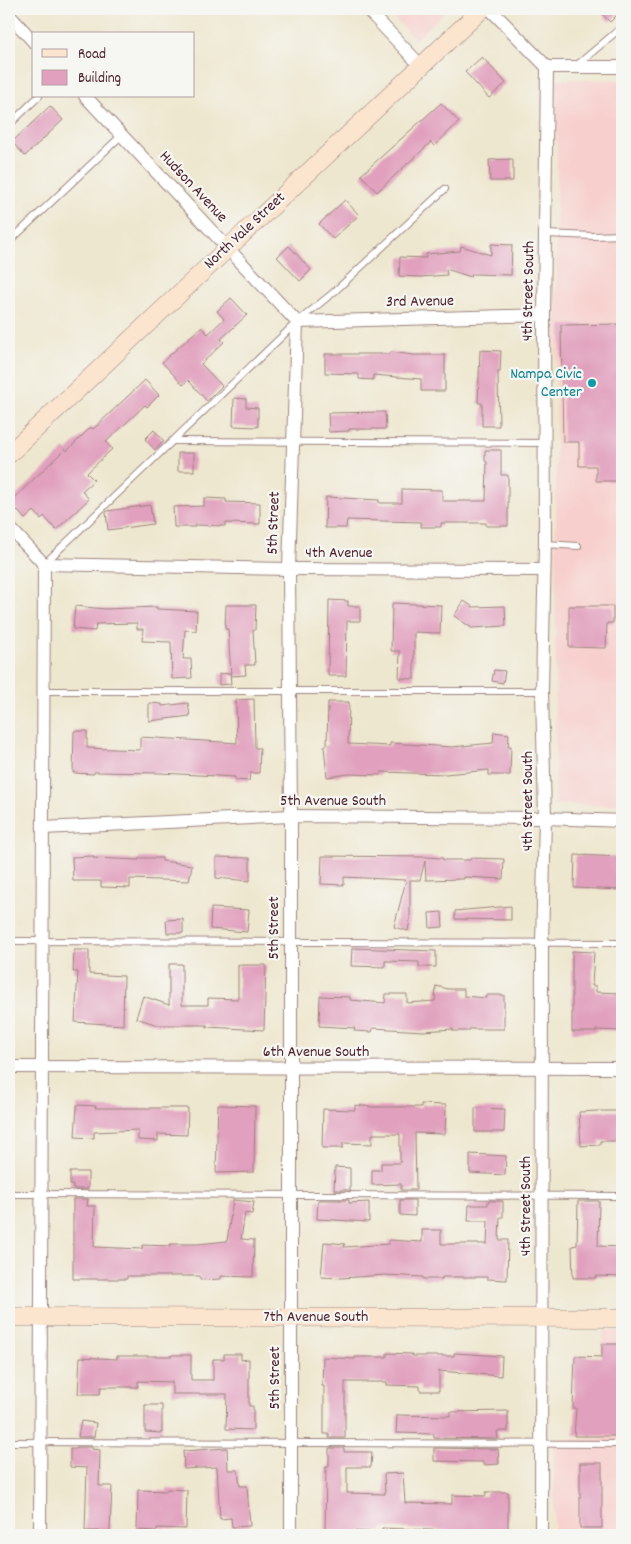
<svg xmlns="http://www.w3.org/2000/svg" width="631" height="1544" font-family="Dekko,sans-serif">
<style>
.built{fill:#f7d0cd}
.building{fill:#e1a0be}
.lines{fill:none;stroke-linecap:round;stroke-linejoin:round}
.lane-casing{stroke:#9c837d;stroke-width:8}
.street-casing{stroke:#9c837d;stroke-width:14}
.secondary-casing{stroke:#9c837d;stroke-width:19}
.lane{stroke:#fff;stroke-width:6}
.street{stroke:#fff;stroke-width:12}
.secondary{stroke:#fbe5cf;stroke-width:18}
.culture-dot{fill:#0f9aa8;stroke:#f6f6f2;stroke-width:2}
.labels{text-anchor:middle;dominant-baseline:central;stroke-width:4.5;stroke-linejoin:round;paint-order:stroke}
.street-label{font-size:16px;fill:#4a1f2b;stroke:#f6f6f2}
.culture-label{font-size:16px;fill:#0d838f;stroke:#f6f6f2;text-anchor:end}
</style>
<rect width="100%" height="100%" fill="#f6f6f2"/>
<filter id="ink" filterUnits="userSpaceOnUse"><feTurbulence type="fractalNoise" baseFrequency=".02" numOctaves="2"/><feDisplacementMap in="SourceGraphic" scale="10" xChannelSelector="R" yChannelSelector="G"/><feConvolveMatrix kernelMatrix="1 2 1 2 8 2 1 2 1" color-interpolation-filters="sRGB"/></filter>
<filter id="wash" filterUnits="userSpaceOnUse"><feTurbulence type="fractalNoise" baseFrequency=".0096" numOctaves="4" result="noise"/><feDisplacementMap in="SourceGraphic" scale="20" xChannelSelector="R" yChannelSelector="G"/><feGaussianBlur stdDeviation="1.12" result="paint"/><feColorMatrix in="noise" values="0 0 0 0 0 0 0 0 0 0 0 0 0 0 0 0 0 1.4 0 .05"/><feComposite in="paint" operator="in"/></filter>
<g filter="url(#wash)">
<rect width="100%" height="100%" fill="#eee7cf"/>
<g class="built">
<polygon points="386,9 448,9 415,40"/>
<polygon points="557,79 622,80 622,805 555,805"/>
<polygon points="603,1331 622,1331 622,1535 554,1535 554,1439 603,1439"/>
</g>
<g id="blocks">
<g class="building">
<polygon points="597,9 622,9 622,10 610,22"/>
<polygon points="482,57 506,83 489,98 465,72"/>
<polygon points="441,103 459,122 434,146 431,142 377,192 361,175"/>
<polygon points="50,106 63,120 25,156 12,142"/>
<polygon points="513,159 513,181 490,181 489,160"/>
<polygon points="345,200 359,215 333,239 319,224"/>
<polygon points="491,244 512,245 511,275 472,274 471,277 446,269 447,275 420,277 399,276 400,257 426,258 426,254 460,251 461,246 491,255"/>
<polygon points="289,246 311,270 300,281 277,257"/>
<polygon points="231,298 247,315 221,339 224,342 201,364 222,386 207,401 188,380 183,385 162,362 201,327 208,334 224,319 217,311"/>
<polygon points="622,324 622,481 596,481 596,466 579,466 579,442 563,442 561,325"/>
<polygon points="480,350 501,351 500,372 498,372 499,426 482,426 482,403 478,403"/>
<polygon points="391,352 413,355 445,355 445,391 421,391 421,379 373,375 373,380 359,379 359,374 325,373 325,354 390,354"/>
<polygon points="145,380 159,395 147,407 145,405 106,442 112,449 87,473 94,480 82,491 89,499 56,530 44,516 41,519 34,511 25,519 10,502 65,449 67,451 91,427 93,429"/>
<polygon points="234,398 246,399 246,407 258,408 258,427 233,426"/>
<polygon points="385,412 386,429 349,429 349,431 329,432 328,413"/>
<polygon points="154,430 164,441 155,450 145,439"/>
<polygon points="485,450 501,450 501,475 508,475 508,526 486,526 486,523 441,523 441,527 421,527 421,522 347,520 346,528 325,528 326,497 379,500 379,503 402,503 402,489 442,490 442,501 486,501 487,462 485,461"/>
<rect x="178" y="453" width="16" height="18"/>
<polygon points="204,498 226,499 226,502 260,503 260,524 225,523 225,526 195,525 195,527 174,527 173,507 204,506"/>
<polygon points="150,505 153,524 108,530 106,512 107,511"/>
<polygon points="329,600 348,601 348,606 360,606 360,621 347,621 346,676 328,676"/>
<polygon points="464,601 473,607 505,606 506,626 472,628 454,616"/>
<polygon points="392,603 441,605 440,633 414,632 414,679 399,678 400,651 391,651"/>
<polygon points="226,605 256,605 255,630 253,630 255,665 245,665 246,675 231,676 228,629 225,629"/>
<polygon points="75,606 105,609 157,607 157,609 197,611 196,631 185,630 183,659 191,659 192,678 172,679 171,642 142,641 143,629 137,629 137,623 96,624 95,631 73,629"/>
<polygon points="569,606 613,606 613,623 607,623 606,648 569,647"/>
<polygon points="494,670 505,671 503,683 492,681"/>
<polygon points="230,673 231,684 219,685 219,674"/>
<polygon points="254,699 255,748 260,748 259,773 250,773 249,781 235,780 235,777 161,773 94,772 94,774 73,773 74,731 87,731 87,748 140,750 140,737 237,743 236,700"/>
<polygon points="328,702 349,702 348,744 390,746 390,743 452,747 493,743 494,732 509,734 508,746 511,746 510,775 489,775 489,770 445,774 381,772 380,775 349,774 327,777 324,746 327,745"/>
<polygon points="149,703 162,704 162,706 188,703 190,716 149,721"/>
<polygon points="575,855 622,857 622,890 574,888"/>
<polygon points="93,856 93,858 139,860 139,858 162,858 162,861 192,865 189,881 130,879 130,888 101,887 101,881 73,881 72,857"/>
<polygon points="322,856 426,857 443,858 443,860 470,860 471,858 504,859 503,879 464,877 464,879 426,880 425,861 420,880 410,880 410,919 408,931 394,927 406,880 344,877 344,885 321,884"/>
<polygon points="216,857 250,858 250,881 216,878"/>
<polygon points="511,906 511,920 455,919 455,911"/>
<polygon points="211,908 249,910 247,932 210,929"/>
<polygon points="442,912 443,927 430,928 429,913"/>
<polygon points="183,919 183,933 167,933 166,920"/>
<polygon points="352,948 436,951 436,967 419,967 419,962 385,961 385,967 351,966"/>
<polygon points="74,950 89,950 89,974 124,976 123,1025 75,1022 78,972 73,972"/>
<polygon points="572,951 594,952 592,986 596,986 596,992 622,993 622,1031 596,1030 596,1032 572,1032"/>
<polygon points="169,964 182,964 182,1005 208,1005 208,998 238,999 238,965 266,965 264,1030 207,1027 207,1025 158,1025 136,1018 143,996 169,1005"/>
<polygon points="436,986 448,989 464,989 464,996 486,998 486,995 504,995 504,1029 469,1029 469,1031 453,1031 453,1029 423,1031 373,1028 372,1032 354,1031 355,1028 319,1026 320,996 350,997 350,1000 385,1003 386,994 407,994 407,1003 435,1001"/>
<polygon points="421,1104 446,1105 445,1134 415,1133 416,1190 401,1190 401,1184 372,1185 372,1170 381,1170 381,1163 400,1163 400,1134 372,1134 372,1144 343,1143 343,1148 322,1148 323,1109 355,1110 355,1105 373,1107 421,1107"/>
<polygon points="77,1105 96,1106 95,1108 188,1108 187,1135 158,1134 158,1141 138,1140 138,1130 94,1132 94,1138 75,1137"/>
<polygon points="218,1105 255,1106 254,1172 216,1173"/>
<polygon points="475,1108 505,1109 504,1132 475,1132"/>
<polygon points="598,1111 622,1111 622,1141 600,1141 600,1145 581,1146 579,1112"/>
<polygon points="470,1154 506,1156 505,1175 470,1173"/>
<polygon points="335,1167 350,1168 350,1190 334,1190"/>
<polygon points="70,1172 88,1172 88,1189 73,1189 73,1185 70,1185"/>
<polygon points="73,1199 88,1199 87,1206 95,1206 94,1247 142,1249 142,1245 170,1246 170,1244 198,1244 227,1241 233,1200 254,1202 252,1214 245,1213 241,1239 254,1240 253,1277 221,1276 221,1279 200,1280 200,1276 127,1276 127,1279 73,1279"/>
<polygon points="318,1200 349,1200 349,1203 369,1202 369,1222 317,1219"/>
<polygon points="400,1200 415,1200 415,1216 400,1215"/>
<polygon points="488,1201 503,1201 503,1217 500,1217 499,1240 508,1240 507,1280 487,1279 487,1277 442,1277 442,1279 423,1279 423,1277 385,1275 342,1278 321,1277 324,1242 345,1244 344,1247 389,1244 389,1240 422,1242 422,1230 441,1230 441,1244 487,1244 488,1221 468,1221 469,1205 488,1205"/>
<polygon points="578,1201 599,1201 598,1246 622,1247 622,1277 596,1276 596,1278 573,1278 572,1246 577,1245"/>
<polygon points="602,1344 622,1344 622,1436 574,1436 576,1408 573,1408 575,1356 602,1357"/>
<polygon points="387,1353 412,1354 412,1356 454,1356 454,1353 502,1356 501,1376 439,1371 439,1391 420,1391 420,1386 387,1385 387,1382 345,1382 345,1438 329,1438 329,1434 324,1434 324,1386 322,1386 323,1357 355,1359 355,1357 387,1357"/>
<polygon points="224,1354 241,1354 241,1360 249,1359 249,1406 253,1406 253,1430 226,1429 227,1394 172,1394 172,1382 138,1381 138,1387 101,1387 100,1394 78,1394 80,1357 117,1359 117,1356 172,1356 172,1355 191,1355 191,1380 213,1380 213,1359 224,1359"/>
<polygon points="145,1405 162,1405 162,1433 145,1432"/>
<polygon points="508,1411 508,1431 497,1431 498,1439 434,1438 434,1434 396,1433 397,1415 450,1416 450,1412"/>
<polygon points="81,1421 96,1423 94,1437 78,1437"/>
<polygon points="77,1447 92,1447 92,1449 100,1450 99,1486 112,1486 110,1531 85,1531 87,1468 70,1467 70,1449 76,1449"/>
<polygon points="227,1448 228,1470 238,1470 240,1486 247,1486 250,1526 232,1527 231,1518 220,1519 217,1467 184,1469 183,1451"/>
<polygon points="329,1448 344,1448 344,1452 372,1452 371,1467 347,1467 347,1493 385,1494 384,1474 403,1473 405,1503 452,1504 452,1495 486,1496 486,1492 508,1492 508,1532 452,1532 452,1531 382,1528 382,1532 325,1531 326,1467 329,1467"/>
<polygon points="434,1448 498,1449 499,1464 483,1465 483,1462 434,1461"/>
<rect x="580" y="1463" width="22" height="65"/>
<polygon points="167,1489 187,1490 186,1529 157,1528 157,1531 137,1530 138,1490 167,1491"/>
</g>
</g>
</g>
<g filter="url(#ink)">
<use href="#blocks" fill-opacity="0" stroke="#9c837d" stroke-width="1"/>
<g class="lines">
<g class="lane-casing">
<g id="lane">
<polyline points="577,65 622,27"/>
<polyline points="9,125 39,96"/>
<polyline points="546,234 593,236 622,235"/>
<polyline points="9,242 122,135"/>
<polyline points="172,441 544,443"/>
<polyline points="545,544 578,546"/>
<polyline points="45,563 297,322 334,292 445,189"/>
<polyline points="44,691 542,691"/>
<polyline points="9,941 622,943"/>
<polyline points="9,1194 622,1196"/>
<polyline points="9,1442 622,1444"/>
</g>
</g>
<g class="street-casing">
<g id="street">
<polyline points="367,9 421,66"/>
<polyline points="490,9 547,67"/>
<polyline points="9,15 34,42"/>
<polyline points="547,67 622,67"/>
<polyline points="85,96 297,322"/>
<polyline points="297,322 544,315"/>
<polyline points="9,527 44,564"/>
<polyline points="44,564 289,569 544,570"/>
<polyline points="43,828 291,816 545,818 622,821"/>
<polyline points="9,1067 622,1068"/>
<polyline points="40,1535 44,564"/>
<polyline points="291,1535 291,816 289,569 297,322"/>
<polyline points="541,1535 542,943 545,818 542,691 545,544 544,315 547,67"/>
</g>
</g>
<g class="secondary-casing">
<g id="secondary">
<polyline points="9,454 482,9"/>
<polyline points="9,1317 622,1318"/>
</g>
</g>
<use href="#lane" class="lane"/>
<use href="#street" class="street"/>
<use href="#secondary" class="secondary"/>
</g>
</g>
<circle class="culture-dot" cx="592" cy="383" r="5"/>
<g class="labels">
<g class="street-label">
<text transform="translate(193 187) rotate(47)">Hudson Avenue</text>
<text transform="translate(245 231) rotate(-43)">North Yale Street</text>
<text transform="translate(529 291) rotate(-89)">4th Street South</text>
<text transform="translate(420 302) rotate(-1)">3rd Avenue</text>
<text transform="translate(274 523) rotate(-88)">5th Street</text>
<text x="339" y="553">4th Avenue</text>
<text x="333" y="801">5th Avenue South</text>
<text transform="translate(528 801) rotate(-90)">4th Street South</text>
<text transform="translate(274 928) rotate(-90)">5th Street</text>
<text x="316" y="1052">6th Avenue South</text>
<text transform="translate(526 1206) rotate(-90)">4th Street South</text>
<text x="316" y="1317">7th Avenue South</text>
<text transform="translate(275 1378) rotate(-90)">5th Street</text>
</g>
<g class="culture-label">
<text x="582" y="374">Nampa Civic<tspan x="582" dy="18">Center</tspan></text>
</g>
</g>
<rect width="631" height="1544" fill="none" stroke="#f6f6f2" stroke-width="30"/>
<rect x="32" y="32" width="162" height="65" fill="#f6f6f2" stroke="#b1a0a2"/>
<rect x="42" y="49" width="25" height="8" fill="#fbe5cf" stroke="#b1a0a2"/>
<text x="78" y="58" font-size="15" fill="#4a1f2b">Road</text>
<rect x="42" y="70" width="25" height="15" fill="#e1a0be" stroke="#b1a0a2"/>
<text x="78" y="82" font-size="15" fill="#4a1f2b">Building</text>
</svg>
